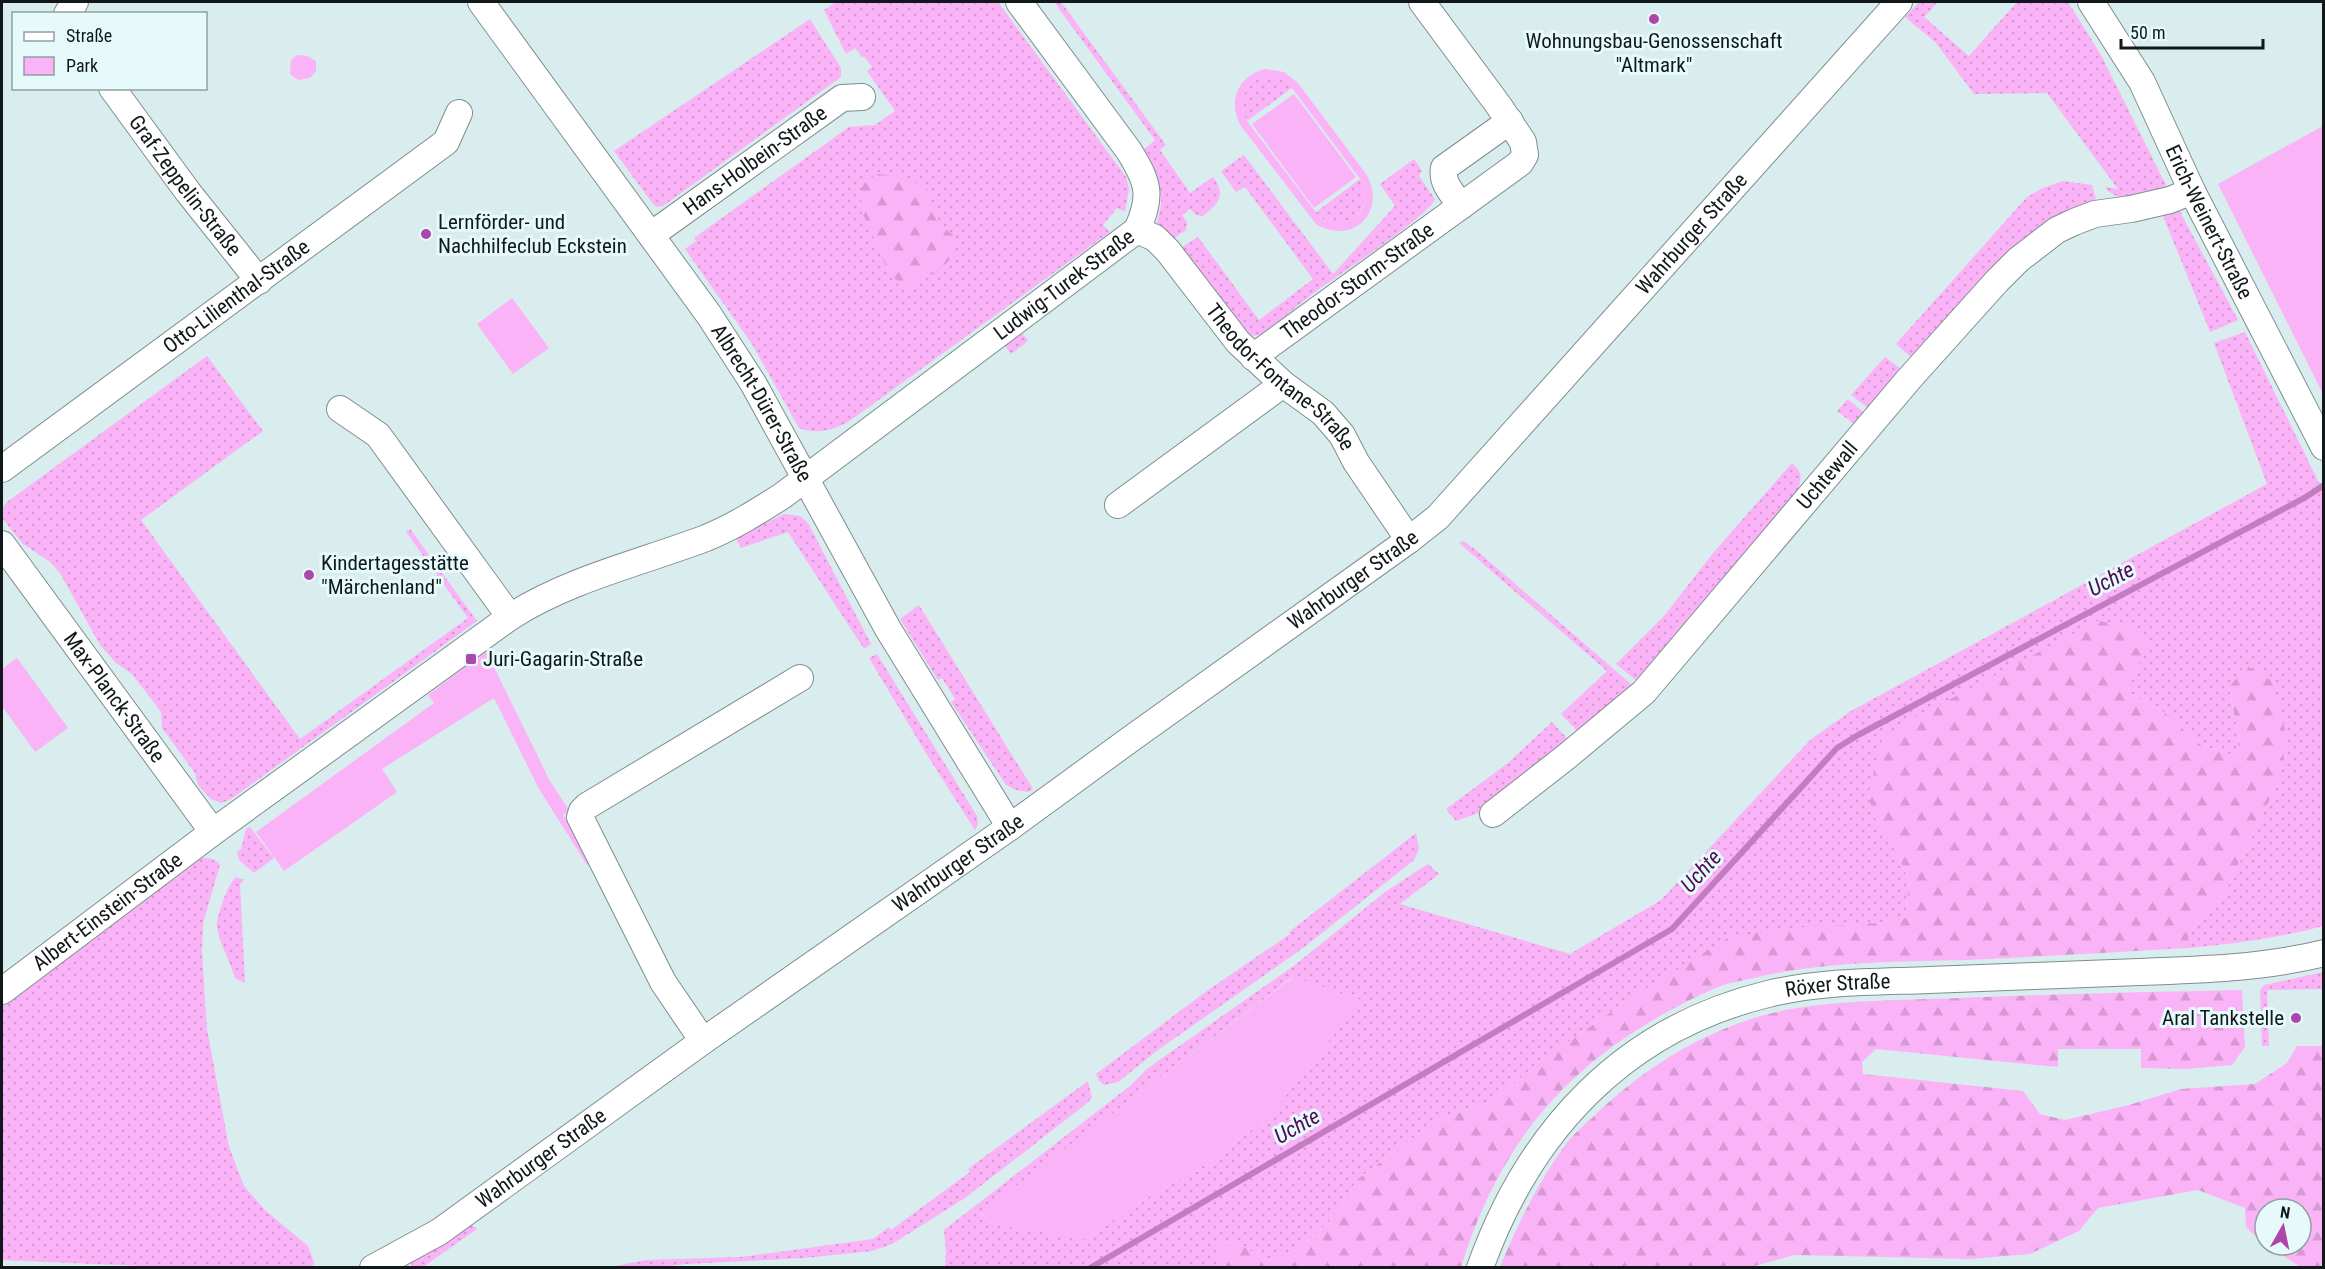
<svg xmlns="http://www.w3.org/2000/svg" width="2325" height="1269" font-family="'Roboto Condensed',sans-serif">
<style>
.grass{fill:url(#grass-dots);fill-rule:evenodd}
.forest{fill:url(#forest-firs)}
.green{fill:#fbb3f7;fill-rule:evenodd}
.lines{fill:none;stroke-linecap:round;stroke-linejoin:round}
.stream{stroke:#c37cc0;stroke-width:6}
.minor-casing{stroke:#7d8e90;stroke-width:28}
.minor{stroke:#fff;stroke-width:26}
.poi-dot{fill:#ad46aa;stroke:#e6fafc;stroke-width:2}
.labels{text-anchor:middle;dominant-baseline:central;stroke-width:6;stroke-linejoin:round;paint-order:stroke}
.poi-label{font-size:21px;fill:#111819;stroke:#e6fafc;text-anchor:start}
.street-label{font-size:21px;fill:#111819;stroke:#e6fafc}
.water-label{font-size:22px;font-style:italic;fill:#4d0b4d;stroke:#e6fafc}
</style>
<defs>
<pattern id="grass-dots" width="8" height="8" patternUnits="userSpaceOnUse" patternTransform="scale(1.5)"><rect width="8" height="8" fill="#fbb3f7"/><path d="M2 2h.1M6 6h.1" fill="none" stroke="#d699d3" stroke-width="1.8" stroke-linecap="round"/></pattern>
<pattern id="forest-firs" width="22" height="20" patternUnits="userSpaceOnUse" patternTransform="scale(1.5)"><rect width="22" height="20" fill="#fbb3f7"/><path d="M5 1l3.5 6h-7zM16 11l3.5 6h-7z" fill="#d699d3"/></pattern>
</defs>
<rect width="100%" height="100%" fill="#d9ecee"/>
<g class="grass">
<path d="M836,2h162l128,175 3,12 -4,23 -8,-4 -14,17 7,7 -259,188c-16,10 -33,15 -52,8l-47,-84 -67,-95 11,-8 -2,-3 155,-111 26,-2 20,-14 -28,-40 5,-4 -8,-11 -2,1 -7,-9 -9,6 -22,-44z"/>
<path d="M1054,2h7l105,143 -6,5 30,43 23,-16c14,18 5,27 -10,39l-7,-1 -6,-6 -8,6 5,7 -1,8 -14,10 -15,-13c0,-8 3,-15 4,-23 1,-20 -10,-37 -19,-53l13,-11z"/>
<path d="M1919,2h19l-14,15 45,39 48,-54h51l33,53 68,136c-20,4 -50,16 -64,-4l13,2 -71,-96 -73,1 -38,-51 -31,-26z"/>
<polygon points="810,19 841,68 841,77 663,206 657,207 653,204 614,151"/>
<path d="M1269,76l17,5 6,7 -45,33c-12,-21 -1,-41 22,-45z"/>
<path d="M1244,155l89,119 62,-68 -15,-22 34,-25 8,12 -3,5 16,23c-6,17 -97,76 -117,91 -12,8 -49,41 -59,45 -5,1 -9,0 -14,-2l-63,-86 16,-10 61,83 54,-41 -68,-92 -9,5 -15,-21z"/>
<path d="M1360,179c18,33 -18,60 -45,34z"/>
<polygon points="2063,181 2092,185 2096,199 1912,358 1896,344 2027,197 2043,188"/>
<polygon points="2177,206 2238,320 2210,332 2161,211"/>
<polygon points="1020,330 1028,341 1011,354 1003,343"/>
<path d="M2245,332l78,159v435c-44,12 -89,18 -135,22v-10l11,-20 17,-12 14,-24 49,-102 -50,-93 10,52 -4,17 -34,-11 -37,-33 -34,-18 -1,-12 11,-20 -243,192 12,27 -4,37 -26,5 -242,71 -99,69 -44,38 -57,19 -79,59 -26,40 -35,32 -30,9 -32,-18 -16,2 -3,24h-271l1,-17 -2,-21 186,-144 18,-18 147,-103 90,-73 43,-28 11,10 -39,30 170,50 91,-54 149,-160 41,-29 416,-227 -53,-141zM1293,977l-22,138 -63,48 -74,42 -47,34 -98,-16 -8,-10z"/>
<polygon points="207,356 263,431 141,520 300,739 468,618 406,532 410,529 477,621 231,799 221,803 211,799 198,785 195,773 162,728 161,712 132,674 116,663 100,645 60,573 49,561 23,544 2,518 3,508 7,502"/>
<polygon points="1885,357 1902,370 1868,408 1851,395"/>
<polygon points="1848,399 1864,413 1854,424 1837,411"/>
<path d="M1792,463c17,16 4,19 4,39l-159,179 -21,-17 48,-48 50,-64z"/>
<polygon points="784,514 800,516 808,523 871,644 864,649 788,532 741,548 736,539 740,536"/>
<polygon points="1463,541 1476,550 1631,684 1635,690 1581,735 1561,714 1607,671 1459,543"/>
<polygon points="919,605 1033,789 1028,792 1016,790 1006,785 951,702 955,699 942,678 938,680 900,619"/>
<polygon points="877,654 977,816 978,824 975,830 927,755 869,658"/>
<polygon points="1552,722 1571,743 1487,810 1456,821 1446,809 1508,763"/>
<polygon points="250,827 274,858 254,873 239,860 237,852 241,849 246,829"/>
<polygon points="1416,833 1419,849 1414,860 1303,948 1158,1050 1118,1082 1104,1085 1099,1081 1096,1074 1204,993 1290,934 1289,932"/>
<path d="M200,858c8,0 15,0 20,7l-17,58 -1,29 5,77 22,118 15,39 21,24 43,36 6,16 -2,5h-149l-161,-7v-259l187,-138z"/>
<path d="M236,877l8,3 -4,4 5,99 -10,-5c-4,-14 -17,-39 -18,-51 -1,-10 11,-44 19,-50z"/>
<polygon points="2323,972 2323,989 2267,990 2269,1046 2262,1046 2260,990 2264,985"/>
<polygon points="1088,1081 1092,1098 1086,1104 965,1198 892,1244 872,1251 805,1258 686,1264 659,1267 610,1267 646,1260 741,1257 873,1239 889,1227 891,1230 970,1172 968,1169"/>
<polygon points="464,1224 472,1225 477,1229 423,1267 411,1267 411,1261"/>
</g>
<g class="forest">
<path d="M877,174l20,2 30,11c6,21 8,35 26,48l1,18 -7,10 -36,25 -20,-11 -30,-67 1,-26z"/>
<path d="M2097,621l37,5 13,9c2,23 -19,36 -17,59l34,18 37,33 34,11 4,-17 -10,-52 18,-21 25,15 15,56 -8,43 -49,102 -14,24 -17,12 -11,20v10c-74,4 -148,9 -222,12 -71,2 -143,1 -212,18 -10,2 -21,4 -31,7 -25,10 -50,23 -73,37 -98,58 -156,137 -189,245h-245l3,-23 16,-2 32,18 30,-9 35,-32 26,-40 79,-59 57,-19 44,-38 99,-69 91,-56 58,-10 93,-5 26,-5 4,-37 -12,-27 -21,-34 -8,-24 15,-61z"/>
<path d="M2242,990l3,57 -13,18 -46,4 -45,-1v-19h-83v18l-182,-18 -14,13 1,12 160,17 17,23 25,6 64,-15 52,-16 74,-5 32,-21 10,-17h26v221h-22l-36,-22h36v-36h-36v36l-19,-18 -1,-19 -47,-18 -100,18 -19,23 -49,23 -60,5 -175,-4 -48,13 -247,-1c18,-44 40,-88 69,-127 7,-8 15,-15 23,-22 55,-54 128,-98 205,-110 54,-8 109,-8 163,-10 94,-4 188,-6 282,-8z"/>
</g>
<g class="green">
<polygon points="297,55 307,56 316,61 316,71 310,78 298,80 290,74 291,60"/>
<path d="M1265,69l19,3 14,11 68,91c22,38 -14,72 -50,50l-75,-98c-14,-25 -3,-50 24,-57zM1269,76l17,5 6,7 68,91c16,30 -9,54 -39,40l-74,-98c-12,-21 -1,-41 22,-45z"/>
<polygon points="1294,94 1356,177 1314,208 1252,124"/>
<polygon points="2323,126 2323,394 2218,184"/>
<polygon points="512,298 549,348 513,374 477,324"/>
<polygon points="486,651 550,781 569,810 563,815 589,848 594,861 587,865 539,789 494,698 382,769 397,792 284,871 256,832 434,703 428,695"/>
<polygon points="17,658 68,728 35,752 2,706 2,669"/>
<polygon points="1294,977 1361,1000 1271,1115 1208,1163 1134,1205 1087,1240 989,1223 981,1212"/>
</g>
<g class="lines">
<polyline class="stream" points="1090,1268 1672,929 1837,748 1858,735 2306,497 2324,485"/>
<g class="minor-casing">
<g id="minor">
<path id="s1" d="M481,2l228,313 44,68 135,246 122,198"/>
<path id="s2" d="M2091,2l51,80 50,109 132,256"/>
<polyline points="67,14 75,2"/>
<path id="s3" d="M112,88l76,104 71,89"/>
<path d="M1461,206c-8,-12 -20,-23 -17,-38l66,-47"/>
<path id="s4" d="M1137,230l18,8 13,13 70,91 45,42 40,29 19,22 14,27 53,78"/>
<path id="s5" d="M651,235l191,-137 20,-1"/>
<path id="s6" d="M1253,357l267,-194 5,-8 -2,-13 -24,-36 -77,-104"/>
<polyline points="340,409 378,435 510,617"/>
<path id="s7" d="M2,469l444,-327 13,-29"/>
<polyline points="1118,505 1283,384"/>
<path id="s8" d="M2,544l211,288"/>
<path id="s9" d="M1493,814l73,-57 78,-65 265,-313 88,-98 21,-21 39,-30 17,-8 21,-8 36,-5 39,-9 22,-9"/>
<path id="s10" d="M2,991l211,-159 297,-215c59,-38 130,-54 196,-79 27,-11 51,-26 76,-42l355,-266c16,-35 11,-48 -8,-79l-110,-149"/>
<polyline points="703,1041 663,982 580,817 582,811 587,806 800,678"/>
<path id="s11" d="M373,1268l66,-36 264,-191 307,-214 122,-89 277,-198 29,-23 461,-515"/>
<path id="s12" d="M1480,1268c49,-137 143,-239 288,-274 53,-13 107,-12 161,-14 70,-3 140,-5 210,-8 61,-2 125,-4 185,-19"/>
</g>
</g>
<use href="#minor" class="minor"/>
</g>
<g class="poi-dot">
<circle cx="1654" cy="19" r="6"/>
<circle cx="426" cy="234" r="6"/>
<circle cx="309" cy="575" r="6"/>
<rect x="465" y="653" width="12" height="12" rx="3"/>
<circle cx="2296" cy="1018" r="6"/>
</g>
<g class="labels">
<g class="poi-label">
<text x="1654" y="41" text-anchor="middle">Wohnungsbau-Genossenschaft<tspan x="1654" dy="24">"Altmark"</tspan></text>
<text x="438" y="222">Lernförder- und<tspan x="438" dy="24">Nachhilfeclub Eckstein</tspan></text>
<text x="321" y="563">Kindertagesstätte<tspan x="321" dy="24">"Märchenland"</tspan></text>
<text x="483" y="659">Juri-Gagarin-Straße</text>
<text x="2284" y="1018" text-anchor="end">Aral Tankstelle</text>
</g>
<g class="street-label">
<text stroke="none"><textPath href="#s5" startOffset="128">Hans-Holbein-Straße</textPath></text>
<text stroke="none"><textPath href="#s3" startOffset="122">Graf-Zeppelin-Straße</textPath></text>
<text stroke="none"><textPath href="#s2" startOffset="250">Erich-Weinert-Straße</textPath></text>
<text stroke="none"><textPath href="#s11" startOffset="1684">Wahrburger Straße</textPath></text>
<text stroke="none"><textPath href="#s6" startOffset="129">Theodor-Storm-Straße</textPath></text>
<text stroke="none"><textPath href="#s10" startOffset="1282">Ludwig-Turek-Straße</textPath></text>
<text stroke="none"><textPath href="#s7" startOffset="291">Otto-Lilienthal-Straße</textPath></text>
<text stroke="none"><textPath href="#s4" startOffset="208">Theodor-Fontane-Straße</textPath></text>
<text stroke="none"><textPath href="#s1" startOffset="490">Albrecht-Dürer-Straße</textPath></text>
<text stroke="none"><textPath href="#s9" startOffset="478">Uchtewall</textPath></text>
<text stroke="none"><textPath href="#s11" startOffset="1198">Wahrburger Straße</textPath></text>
<text stroke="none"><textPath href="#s8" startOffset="190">Max-Planck-Straße</textPath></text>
<text stroke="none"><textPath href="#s11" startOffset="712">Wahrburger Straße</textPath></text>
<text stroke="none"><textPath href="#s10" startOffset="132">Albert-Einstein-Straße</textPath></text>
<text stroke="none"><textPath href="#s12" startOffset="486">Röxer Straße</textPath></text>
<text stroke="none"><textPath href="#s11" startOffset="201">Wahrburger Straße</textPath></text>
</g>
<g class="water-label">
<text transform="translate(2111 579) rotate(-28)">Uchte</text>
<text transform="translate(1701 871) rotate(-48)">Uchte</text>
<text transform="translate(1297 1126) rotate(-30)">Uchte</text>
</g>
</g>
<rect width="2325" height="1269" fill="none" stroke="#111819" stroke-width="6"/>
<rect x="12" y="12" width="195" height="78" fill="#e6fafc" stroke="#91a0a1" stroke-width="1.5"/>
<rect x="24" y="32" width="30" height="9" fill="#ffffff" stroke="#91a0a1" stroke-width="1.5"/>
<text x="66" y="42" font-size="18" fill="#111819">Straße</text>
<rect x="24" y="57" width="30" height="18" fill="#fbb3f7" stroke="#91a0a1" stroke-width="1.5"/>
<text x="66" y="72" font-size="18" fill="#111819">Park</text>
<g transform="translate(2283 1227) rotate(9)"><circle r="28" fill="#e6fafc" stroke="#91a0a1" stroke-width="1.5"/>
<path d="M0-4.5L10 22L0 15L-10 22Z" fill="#ad46aa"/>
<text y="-9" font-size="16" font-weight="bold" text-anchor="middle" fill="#111819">N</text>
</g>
<path d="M2121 39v9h142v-9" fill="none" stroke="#111819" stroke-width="3"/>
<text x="2130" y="39" font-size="18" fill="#111819" stroke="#e6fafc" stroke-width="4.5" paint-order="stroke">50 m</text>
</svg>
